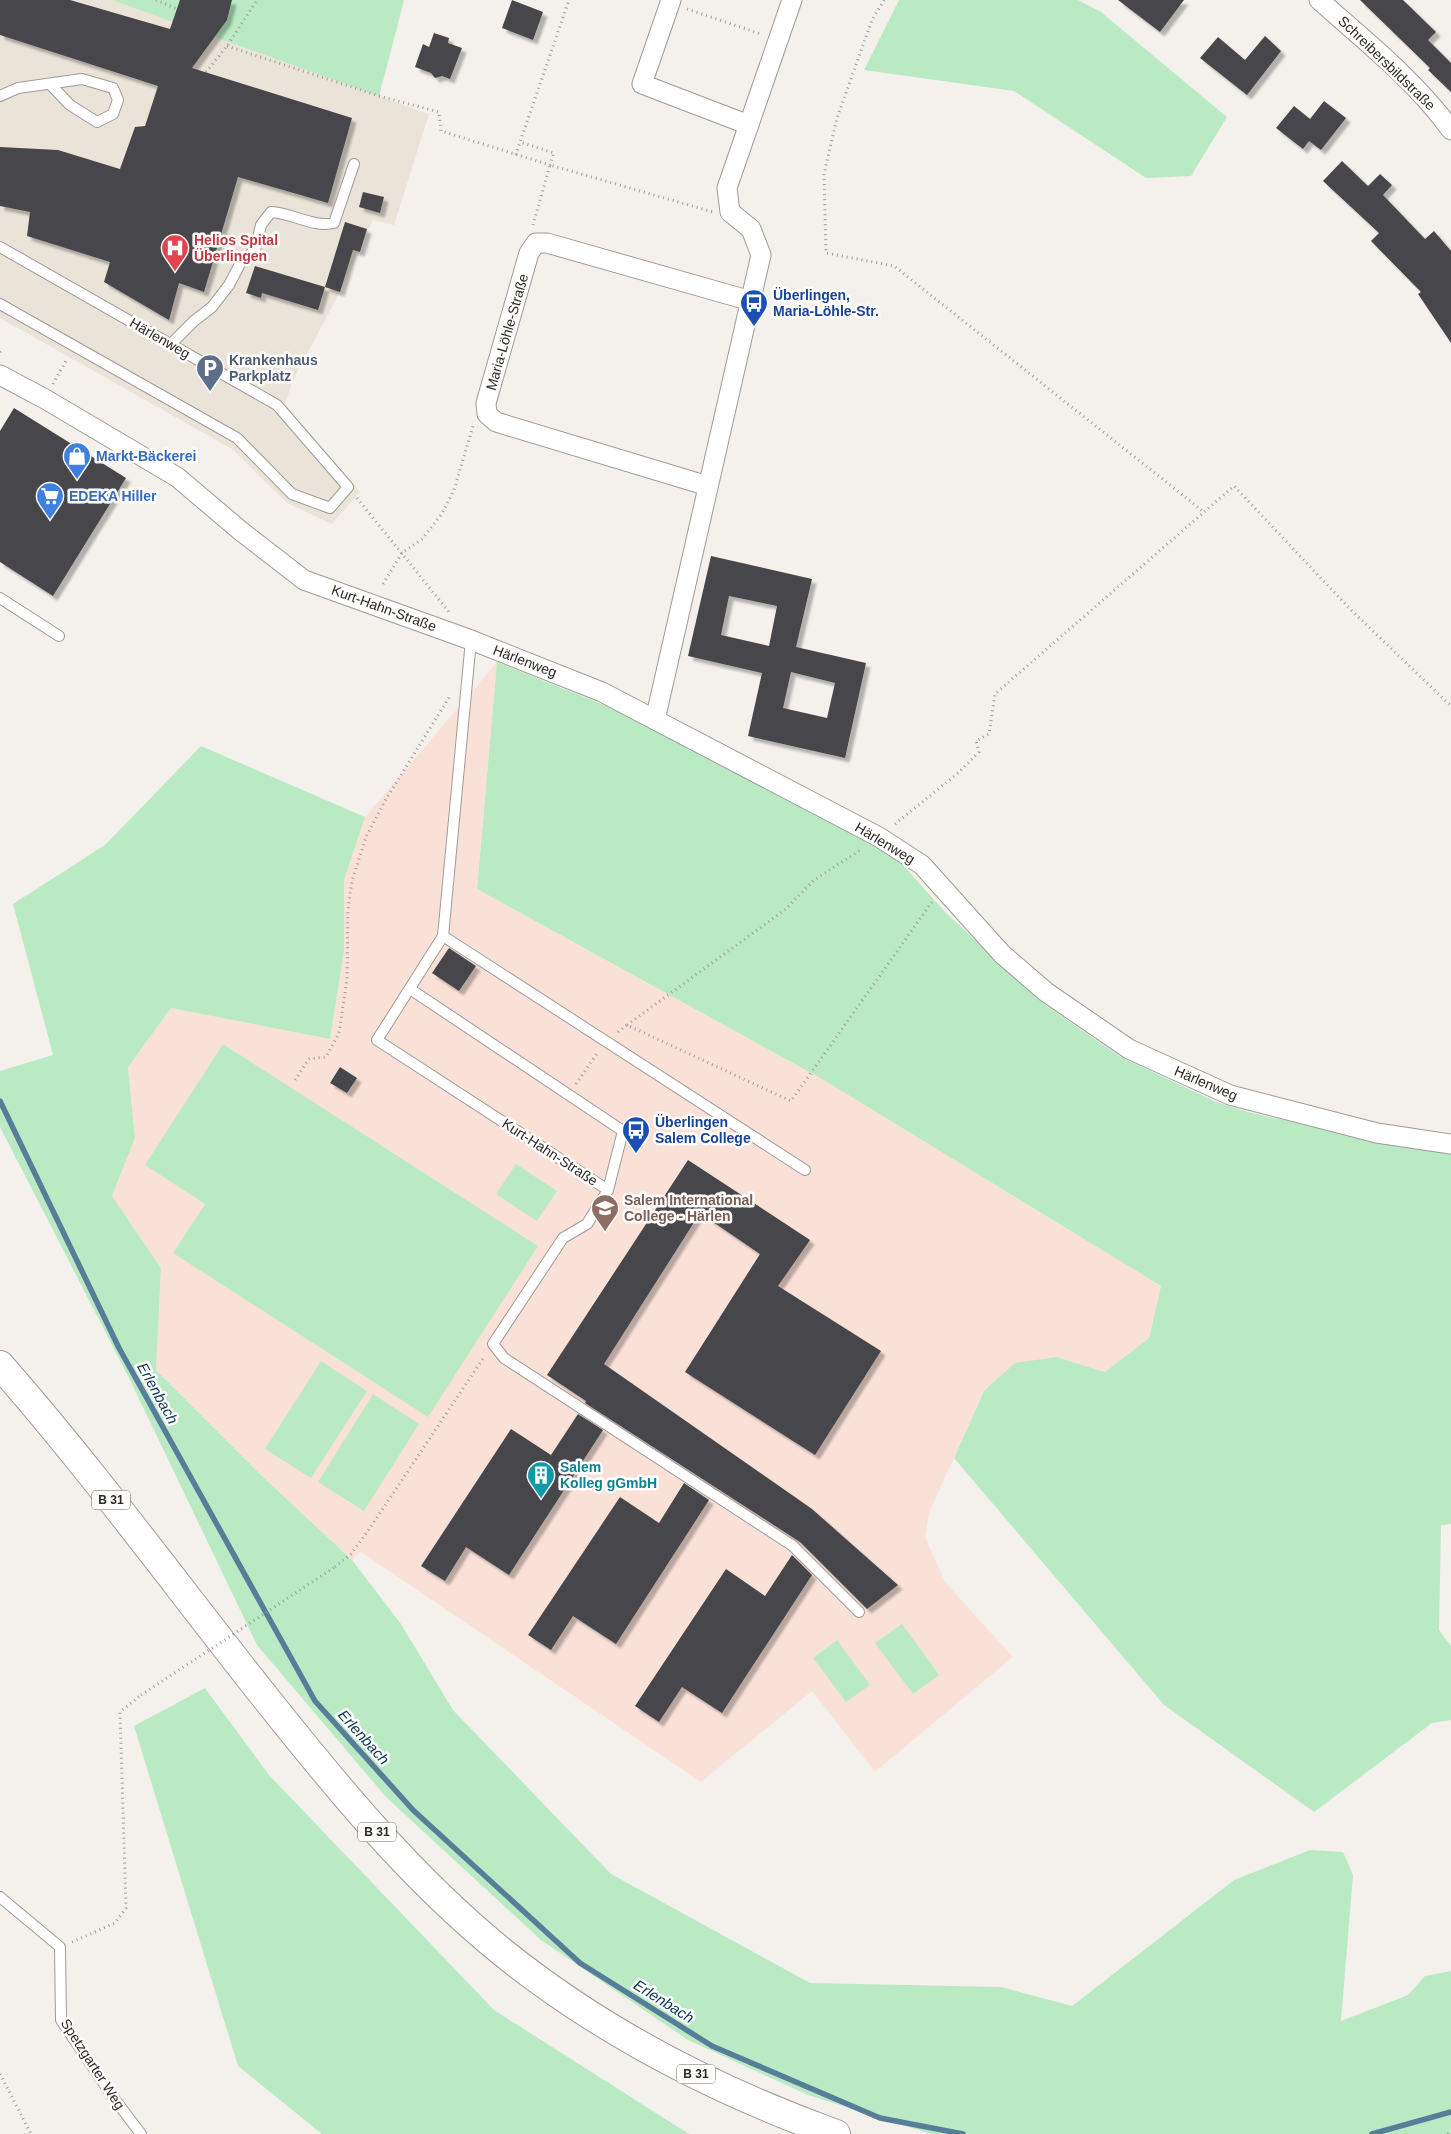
<svg xmlns="http://www.w3.org/2000/svg" width="1451" height="2134" font-family="Helvetica,sans-serif">
<style>
.built{fill:#eae3d8}
.education{fill:#fae1d8}
.green{fill:#baeac3}
.lines{fill:none;stroke-linecap:round;stroke-linejoin:round}
.stream{stroke:#577e98;stroke-width:5.5}
.building{fill:#47474b;fill-rule:evenodd;filter:url(#shadow)}
.lane-casing{stroke:#9e9b97;stroke-width:12}
.street-casing{stroke:#9e9b97;stroke-width:21}
.primary-casing{stroke:#9e9b97;stroke-width:30}
.path{stroke:#9f9d99;stroke-width:3;stroke-dasharray:1 4;stroke-linecap:butt}
.lane{stroke:#fff;stroke-width:10}
.street{stroke:#fff;stroke-width:19}
.primary{stroke:#fff;stroke-width:28}
.path-bridge{stroke:#9f9d99;stroke-width:3;stroke-dasharray:1 4;stroke-linecap:butt}
.labels{text-anchor:middle;dominant-baseline:central;stroke-width:5;stroke-linejoin:round;paint-order:stroke}
.shield{fill:#fffefd;stroke:#6a6967;stroke-width:1}
.shield-label{font-size:12px;font-weight:bold;fill:#2a2927}
.street-label{font-size:14px;fill:#2a2927;stroke:#fffefd}
.health-label{font-size:14px;font-weight:bold;fill:#be3a42;stroke:#fffefd;text-anchor:start}
.transit-label{font-size:14px;font-weight:bold;fill:#164399;stroke:#fffefd;text-anchor:start}
.service-label{font-size:14px;font-weight:bold;fill:#4e5e75;stroke:#fffefd;text-anchor:start}
.shop-label{font-size:14px;font-weight:bold;fill:#366cbe;stroke:#fffefd;text-anchor:start}
.education-label{font-size:14px;font-weight:bold;fill:#785e54;stroke:#fffefd;text-anchor:start}
.culture-label{font-size:14px;font-weight:bold;fill:#0d838f;stroke:#fffefd;text-anchor:start}
.water-label{font-size:15px;font-style:italic;fill:#073651;stroke:#fffefd}
</style>
<defs>
<filter id="shadow"><feDropShadow dx="4.5" dy="4.5" stdDeviation="1" flood-color="#0004"/></filter>
</defs>
<rect width="100%" height="100%" fill="#f4f1ec"/>
<polygon class="built" points="0,0 404,0 379,96 429,114 394,225 373,220 340,292 293,380 285,404 360,492 332,524 287,503 232,449 0,318"/>
<polygon class="education" points="497,662 477,889 822,1079 1161,1286 1149,1338 1105,1372 1057,1357 984,1391 929,1513 925,1537 945,1582 1013,1657 875,1772 812,1691 701,1782 361,1552 352,1560 263,1477 156,1370 161,1268 112,1196 135,1138 128,1067 171,1008 330,1039 344,951 344,880 365,817"/>
<g class="green">
<polygon points="112,0 404,0 379,96"/>
<polygon points="899,0 1078,0 1101,12 1227,117 1191,176 1146,178 1014,91 864,70"/>
<polygon points="497,662 614,709 896,857 944,911 1044,1004 1119,1056 1216,1102 1248,1112 1403,1147 1451,1152 1451,1524 1441,1525 1439,1630 1451,1646 1451,1720 1432,1723 1314,1812 1164,1705 954,1458 984,1391 1015,1363 1057,1357 1105,1372 1149,1338 1161,1286 822,1079 477,889"/>
<polygon points="201,746 365,817 344,880 344,951 330,1039 171,1008 128,1067 135,1138 112,1196 161,1268 156,1370 263,1477 352,1560 401,1624 453,1710 611,1874 810,1983 1001,1987 1072,2006 1234,1880 1310,1850 1343,1852 1353,1875 1341,2021 1408,1995 1425,1976 1451,1971 1451,2134 931,2134 808,2095 688,2040 541,1940 386,1797 257,1645 129,1378 0,1127 0,1071 53,1055 13,904 105,845"/>
<polygon points="223,1044 538,1246 428,1417 173,1253 205,1204 145,1165"/>
<polygon points="516,1164 557,1191 537,1221 496,1194"/>
<polygon points="321,1361 367,1391 311,1478 265,1449"/>
<polygon points="373,1394 419,1424 364,1511 318,1482"/>
<polygon points="902,1624 939,1675 913,1694 875,1643"/>
<polygon points="837,1640 870,1685 846,1702 813,1658"/>
<polygon points="205,1688 269,1775 494,2010 689,2134 322,2134 238,2066 134,1726"/>
</g>
<g class="lines">
<g class="stream">
<polyline points="0,1101 119,1348 315,1701 413,1810 580,1963 712,2046 880,2118 963,2134"/>
<polyline points="1372,2134 1451,2112"/>
</g>
</g>
<g class="building">
<polygon points="0,0 70,0 170,29 180,0 232,0 227,20 192,68 352,118 328,203 238,177 204,292 179,283 169,320 104,282 110,262 27,236 30,212 0,206 0,147 58,150 120,169 135,127 145,126 158,86 0,35"/>
<polygon points="512,0 543,12 533,40 502,28"/>
<polygon points="1118,0 1184,0 1160,32"/>
<polygon points="1360,0 1403,0 1436,32 1428,40 1451,63 1451,92 1428,70 1430,68"/>
<polygon points="434,33 449,38 448,43 462,48 450,79 442,76 435,78 431,73 415,67 423,44 429,47"/>
<polygon points="1265,36 1281,51 1247,95 1200,58 1218,37 1245,60"/>
<polygon points="1324,101 1346,118 1321,150 1309,141 1303,149 1276,128 1294,106 1310,119"/>
<polygon points="1342,161 1368,186 1380,174 1392,185 1383,195 1425,239 1434,231 1451,251 1451,343 1418,294 1421,292 1371,241 1379,233 1323,181"/>
<polygon points="363,192 384,197 380,213 359,207"/>
<polygon points="345,222 367,229 360,252 353,250 340,292 325,287"/>
<polygon points="255,266 325,287 318,310 262,293 261,298 246,293"/>
<polygon points="14,408 126,478 53,596 0,562 0,431"/>
<path d="M711,556l101,23 -16,68 70,16 -21,95 -97,-22 14,-63 -74,-17zM729,596l48,10 -8,40 -48,-11zM791,672l44,11 -8,35 -44,-10z"/>
<polygon points="449,948 476,966 459,991 432,973"/>
<polygon points="340,1067 357,1078 347,1093 330,1083"/>
<polygon points="688,1160 810,1240 778,1286 881,1351 815,1455 685,1372 760,1254 700,1213 604,1364 812,1509 898,1585 867,1609 800,1542 585,1403 586,1401 547,1375"/>
<polygon points="578,1414 603,1430 509,1575 466,1547 445,1581 421,1566 511,1429 551,1455"/>
<polygon points="684,1483 709,1500 616,1644 573,1616 551,1650 528,1635 620,1497 659,1523"/>
<polygon points="792,1555 812,1575 722,1713 682,1687 659,1722 635,1706 726,1569 765,1596"/>
</g>
<g class="lines">
<g class="lane-casing">
<g id="lane">
<polyline points="0,96 18,88 82,79 113,88 118,100 113,114 97,122 70,105 50,84"/>
<polyline points="0,247 277,405 348,487 330,508 292,494 237,438 0,304"/>
<path d="M171,344l23,-23 18,-14 17,-22 11,-21 15,-14 6,-25 10,-13c22,1 42,16 63,11l20,-59"/>
<polyline points="0,598 59,636"/>
<polyline points="471,640 443,936 377,1040 608,1190"/>
<polyline points="443,936 805,1170"/>
<polyline points="410,989 623,1131 608,1190 587,1224 563,1238 493,1344 504,1358 793,1546 859,1612"/>
<polyline points="0,1897 60,1947 61,2020 113,2097 141,2134"/>
</g>
</g>
<g class="street-casing">
<g id="street">
<polyline points="671,0 642,84 749,125"/>
<path d="M1319,0c45,40 97,81 132,130"/>
<polyline points="0,375 45,399 177,477 242,532 304,580 471,640 602,692 879,837 922,865 1002,954 1046,992 1129,1049 1230,1095 1377,1133 1451,1144"/>
<polyline points="708,486 496,422 487,414 486,403 529,253 536,243 547,243 751,301"/>
<polyline points="655,720 761,255 751,229 730,212 727,188 792,0"/>
</g>
</g>
<g class="primary-casing">
<path id="primary" d="M0,1365c92,105 174,217 261,327 73,92 148,184 240,259 99,80 216,140 335,183"/>
</g>
<g class="path">
<polyline points="156,0 177,9"/>
<polyline points="884,0 872,20 837,118 824,174 826,253 894,266 1204,512"/>
<polyline points="687,9 761,34"/>
<polyline points="227,46 379,96 439,112 441,131 550,165 554,153 520,142 569,0"/>
<polyline points="206,72 227,46 257,0"/>
<polyline points="516,155 520,142"/>
<polyline points="533,225 550,165 713,212"/>
<polyline points="0,352 1,351"/>
<polyline points="53,384 67,359"/>
<polyline points="357,498 449,612"/>
<polyline points="383,584 402,553 422,539 441,515 454,490 473,426"/>
<polyline points="895,824 957,774 979,752 976,741 989,734 995,694 1234,486 1350,609 1451,706"/>
<polyline points="627,1025 786,909 814,880 862,849"/>
<polyline points="618,1032 627,1025 791,1101 932,902"/>
<polyline points="295,1080 309,1059 326,1057 339,1033 347,979 348,909 352,881 366,837 385,801 450,696"/>
<polyline points="576,1084 598,1052"/>
<polyline points="335,1567 351,1554 370,1528 484,1357"/>
<polyline points="72,1942 115,1923 126,1908 120,1712 141,1695"/>
<polyline points="0,2074 31,2134"/>
<polyline points="1448,2134 1451,2130"/>
</g>
<use href="#lane" class="lane"/>
<use href="#street" class="street"/>
<use href="#primary" class="primary"/>
<polyline class="path-bridge" points="141,1695 335,1567"/>
</g>
<defs>
<g id="hospital-pin" transform="scale(1.4375)"><path d="M0 17L-7.5 6A9.5 9.5 0 1 1 7.5 6Z" fill="#e0444e" stroke="#fffefd"/><path d="M-5-5h3v3.5h4V-5h3V5h-3V1.5h-4V5h-3Z" fill="#fff"/></g>
<g id="bus-pin" transform="scale(1.4375)"><path d="M0 17L-7.5 6A9.5 9.5 0 1 1 7.5 6Z" fill="#1a4fb4" stroke="#fffefd"/><path d="M-5-6H5V4H4V6H2V4H-2V6H-4V4H-5ZM-3.5-4V0h7V-4ZM-3.5 1.2v1.5H-2V1.2ZM2 1.2v1.5H3.5V1.2Z" fill="#fff"/></g>
<g id="parking-pin" transform="scale(1.4375)"><path d="M0 17L-7.5 6A9.5 9.5 0 1 1 7.5 6Z" fill="#5c6f8a" stroke="#fffefd"/><path d="M-3.5-5.5H1a3.5 3.5 0 0 1 0 7H-1V5.5H-3.5ZM-1-3.4V-.6H.8a1.4 1.4 0 0 0 0-2.8Z" fill="#fff"/></g>
<g id="shop-pin" transform="scale(1.4375)"><path d="M0 17L-7.5 6A9.5 9.5 0 1 1 7.5 6Z" fill="#3f7fe0" stroke="#fffefd"/><path d="M-5-2.5h2.3a2.7 3.5 0 0 1 5.4 0H5L5.5 6h-11ZM-1.5-2.5h3a1.5 2.3 0 0 0-3 0Z" fill="#fff"/></g>
<g id="supermarket-pin" transform="scale(1.4375)"><path d="M0 17L-7.5 6A9.5 9.5 0 1 1 7.5 6Z" fill="#3f7fe0" stroke="#fffefd"/><path d="M-6-5.5h2.5l.6 2H6L4.5 2H-2.5L-4.4-4H-6ZM-1.5 3.2a1.3 1.3 0 1 0 .1 0ZM3 3.2a1.3 1.3 0 1 0 .1 0Z" fill="#fff"/></g>
<g id="school-pin" transform="scale(1.4375)"><path d="M0 17L-7.5 6A9.5 9.5 0 1 1 7.5 6Z" fill="#8d6e63" stroke="#fffefd"/><path d="M0-5L7-2L0 1L-7-2ZM-4 1L0 2.5L4 1V4Q0 6-4 4Z" fill="#fff"/></g>
<g id="building-pin" transform="scale(1.4375)"><path d="M0 17L-7.5 6A9.5 9.5 0 1 1 7.5 6Z" fill="#0f9aa8" stroke="#fffefd"/><path d="M-4-6H4V6H1V3H-1V6H-4ZM-2.5-4.3h1.7v1.8h-1.7ZM.8-4.3h1.7v1.8H.8ZM-2.5-1h1.7V.8h-1.7ZM.8-1h1.7V.8H.8Z" fill="#fff"/></g>
</defs>
<g fill-rule="evenodd">
<use href="#hospital-pin" x="175" y="248"/>
<use href="#bus-pin" x="754" y="303"/>
<use href="#parking-pin" x="210" y="368"/>
<use href="#shop-pin" x="77" y="456"/>
<use href="#supermarket-pin" x="50" y="496"/>
<use href="#bus-pin" x="636" y="1130"/>
<use href="#school-pin" x="605" y="1208"/>
<use href="#building-pin" x="541" y="1475"/>
</g>
<g class="labels">
<g class="shield">
<rect x="92" y="1490.5" width="38" height="19" rx="4"/>
<rect x="358" y="1822.5" width="38" height="19" rx="4"/>
<rect x="677" y="2064.5" width="38" height="19" rx="4"/>
</g>
<g class="shield-label">
<text x="111" y="1500">B 31</text>
<text x="377" y="1832">B 31</text>
<text x="696" y="2074">B 31</text>
</g>
<g class="street-label">
<text transform="translate(1387 63) rotate(44)">Schreibersbildstraße</text>
<text transform="translate(507 332) rotate(-74)">Maria-Löhle-Straße</text>
<text transform="translate(160 338) rotate(30)">Härlenweg</text>
<text transform="translate(384 608) rotate(20)">Kurt-Hahn-Straße</text>
<text transform="translate(525 661) rotate(21)">Härlenweg</text>
<text transform="translate(885 843) rotate(31)">Härlenweg</text>
<text transform="translate(1206 1083) rotate(23)">Härlenweg</text>
<text transform="translate(550 1152) rotate(33)">Kurt-Hahn-Straße</text>
<text transform="translate(93 2064) rotate(57)">Spetzgarter Weg</text>
</g>
<g class="health-label">
<text x="194" y="240">Helios Spital<tspan x="194" dy="16">Überlingen</tspan></text>
</g>
<g class="transit-label">
<text x="773" y="295">Überlingen,<tspan x="773" dy="16">Maria-Löhle-Str.</tspan></text>
<text x="655" y="1122">Überlingen<tspan x="655" dy="16">Salem College</tspan></text>
</g>
<g class="service-label">
<text x="229" y="360">Krankenhaus<tspan x="229" dy="16">Parkplatz</tspan></text>
</g>
<g class="shop-label">
<text x="96" y="456">Markt-Bäckerei</text>
<text x="69" y="496">EDEKA Hiller</text>
</g>
<g class="education-label">
<text x="624" y="1200">Salem International<tspan x="624" dy="16">College - Härlen</tspan></text>
</g>
<g class="culture-label">
<text x="560" y="1467">Salem<tspan x="560" dy="16">Kolleg gGmbH</tspan></text>
</g>
<g class="water-label">
<text transform="translate(158 1393) rotate(61)">Erlenbach</text>
<text transform="translate(364 1737) rotate(48)">Erlenbach</text>
<text transform="translate(664 2001) rotate(32)">Erlenbach</text>
</g>
</g>
</svg>
